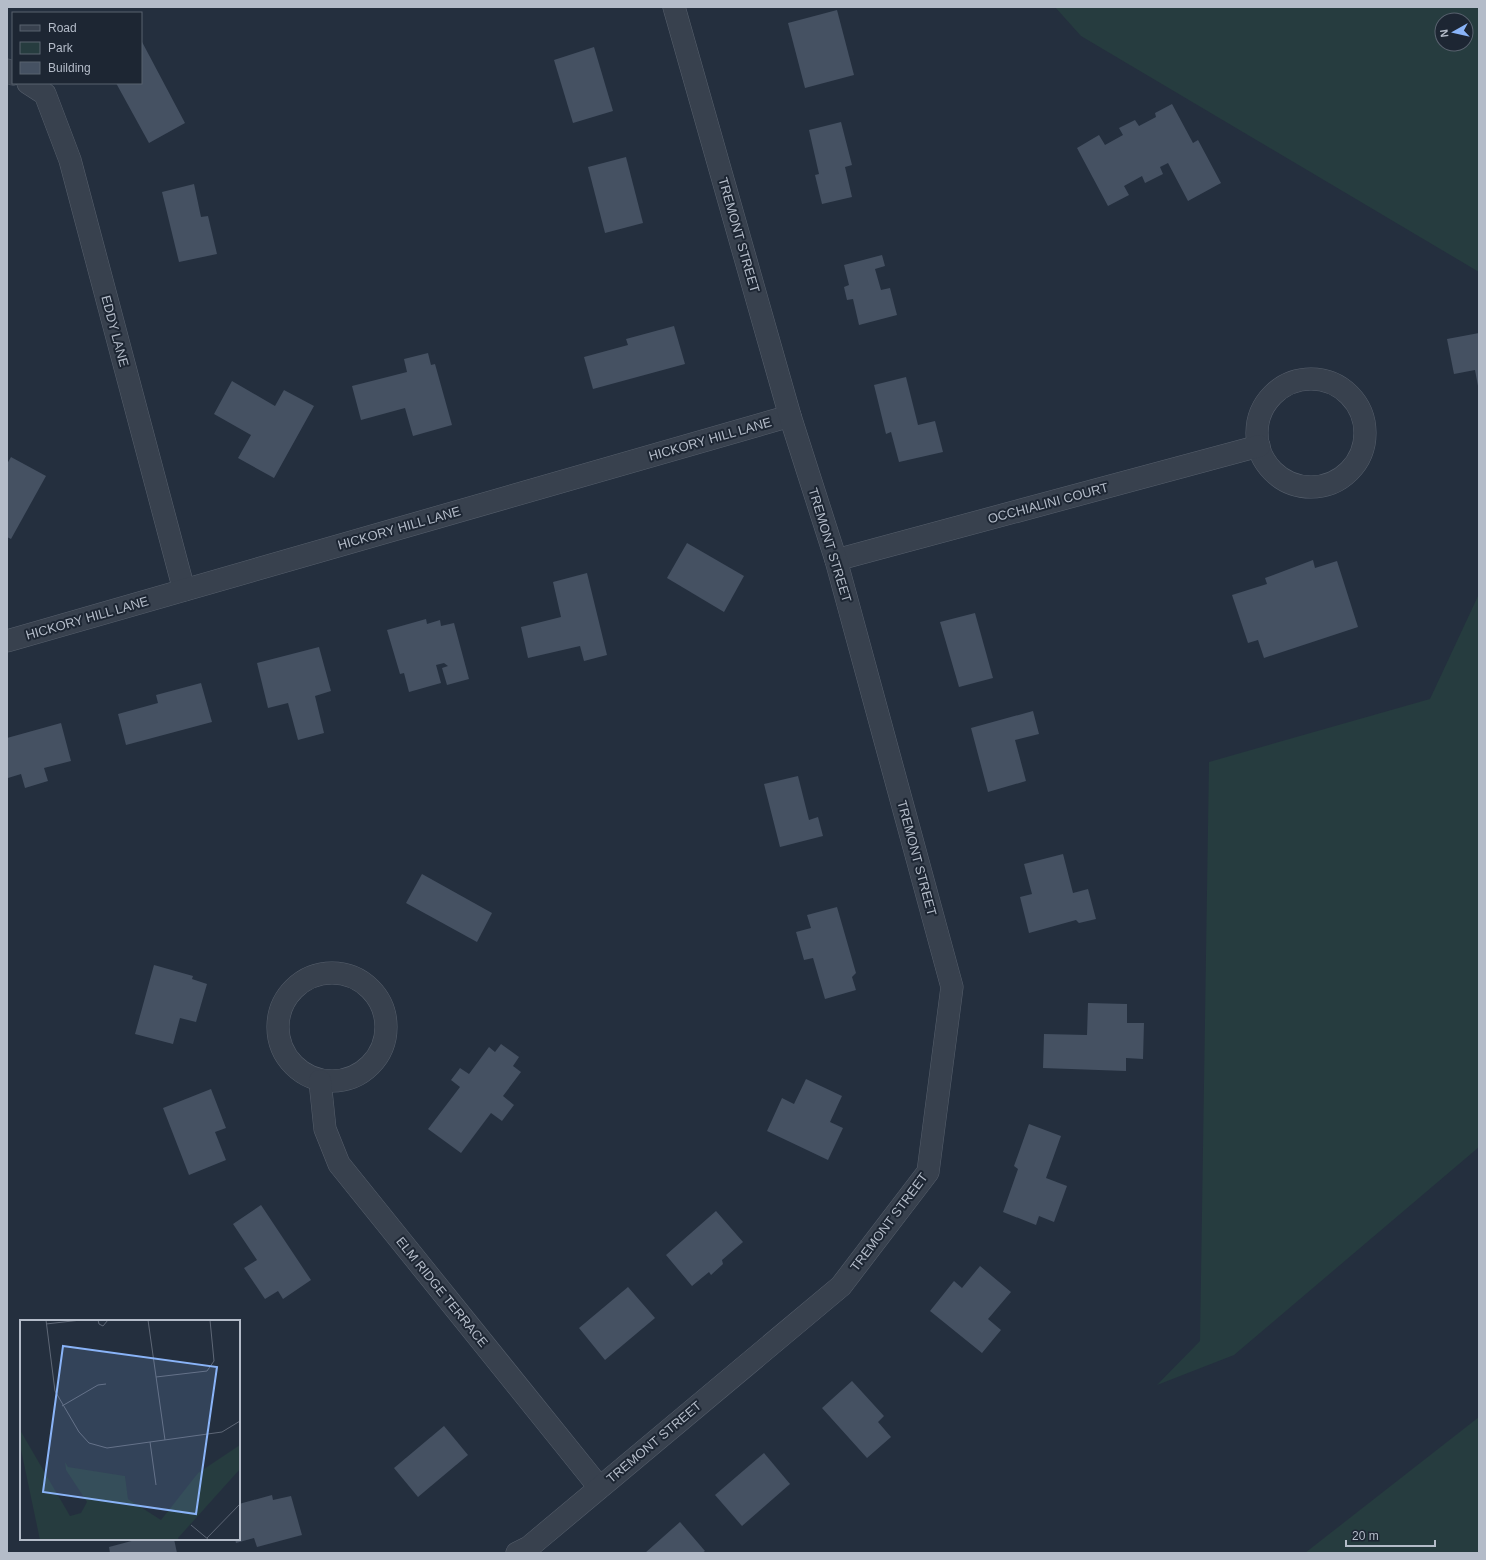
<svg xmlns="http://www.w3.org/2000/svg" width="1486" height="1560" font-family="Arial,sans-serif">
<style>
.green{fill:#263c3f;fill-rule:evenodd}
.building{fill:#455162}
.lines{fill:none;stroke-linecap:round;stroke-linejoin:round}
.minor-casing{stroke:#565f6c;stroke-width:23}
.minor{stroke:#38414e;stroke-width:22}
.labels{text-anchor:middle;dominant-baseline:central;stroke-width:4;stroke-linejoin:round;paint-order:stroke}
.street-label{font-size:13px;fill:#b4bcc9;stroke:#1d2633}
.inset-road{fill:none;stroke:#5e6776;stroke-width:1}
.view{fill:#8ab4f8;fill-opacity:0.15;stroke:#8ab4f8;stroke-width:2}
.inset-edge{fill:none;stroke:#b4bcc9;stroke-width:2}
</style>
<rect width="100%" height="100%" fill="#242f3e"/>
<g class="green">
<path d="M1055,7h424v265l-398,-236zM1442,20h24v24h-24z"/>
<polygon points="1479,594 1479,1147 1234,1355 1157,1385 1200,1341 1209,762 1430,699"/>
<polygon points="1479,1417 1479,1553 1305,1553"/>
</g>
<g class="building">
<polygon points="837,10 854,75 805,88 788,23"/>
<polygon points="141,40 185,123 149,143 116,83 141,83"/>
<polygon points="594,47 613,111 573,123 554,60"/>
<polygon points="1172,104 1193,143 1198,140 1221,183 1188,201 1168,163 1160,167 1163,174 1145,183 1142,176 1124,186 1129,195 1108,206 1077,148 1099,135 1105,145 1123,135 1119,128 1135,120 1139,126 1156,117 1155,113"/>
<polygon points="841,122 852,165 845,167 852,197 822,204 815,175 819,174 809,130"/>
<polygon points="626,157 643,223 605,233 588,167"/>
<polygon points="194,184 201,217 208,216 217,254 179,262 162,192"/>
<polygon points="882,255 885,266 875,269 881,290 890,288 897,315 859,325 853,299 847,300 844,287 849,285 844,265"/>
<polygon points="674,326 685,364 593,389 584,357 628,345 626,339"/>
<polygon points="1479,333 1479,386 1478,386 1475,370 1454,374 1447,339"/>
<polygon points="428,353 431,365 435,364 452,425 413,436 405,408 361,420 352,386 407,372 404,359"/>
<polygon points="906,377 918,425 935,421 943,452 899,462 891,432 886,434 874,385"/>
<polygon points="232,381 275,406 284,390 314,406 274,478 238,458 251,435 214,414"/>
<polygon points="11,457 46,476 11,539 7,537 7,464"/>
<polygon points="687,543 744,576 724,612 667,578"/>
<polygon points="1313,560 1315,568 1337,561 1358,627 1264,658 1258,640 1248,643 1232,595 1267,584 1265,578"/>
<polygon points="587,573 607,655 584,661 580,646 528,658 521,627 561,617 553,582"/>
<polygon points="975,613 993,678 959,687 940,622"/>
<polygon points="426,619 427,624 440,620 441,626 454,623 469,679 447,685 442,668 448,666 444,663 436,665 441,683 409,692 404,673 400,674 387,630"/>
<polygon points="319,647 331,691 315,696 324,733 298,740 288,703 268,708 257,663"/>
<polygon points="201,683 212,722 126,745 118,714 158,703 156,695"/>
<polygon points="1033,711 1039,734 1015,740 1026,781 988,792 971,728"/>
<polygon points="61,723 71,761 44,768 48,781 25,788 21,774 8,778 7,738"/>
<polygon points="798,776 809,820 818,817 823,836 780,847 764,784"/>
<polygon points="1063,854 1073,893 1088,889 1096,919 1079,923 1076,920 1029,933 1020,897 1032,894 1024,864"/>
<polygon points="422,874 492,913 477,942 406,903"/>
<polygon points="837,907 856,973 852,977 856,990 825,999 813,958 804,960 796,932 811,928 807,915"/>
<polygon points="154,965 193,976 192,979 207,984 196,1022 180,1018 173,1044 135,1034"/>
<polygon points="1088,1003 1127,1004 1127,1023 1144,1023 1143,1059 1126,1058 1126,1071 1043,1068 1044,1034 1087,1035"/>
<polygon points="501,1044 519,1057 513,1066 521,1072 503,1096 514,1105 502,1121 491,1113 461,1153 428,1129 460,1087 451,1080 460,1068 469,1074 489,1047 495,1052"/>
<polygon points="806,1079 842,1096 830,1122 843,1128 828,1160 767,1131 782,1098 794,1104"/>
<polygon points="211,1089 226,1128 215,1132 226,1160 189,1175 163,1108"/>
<polygon points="1029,1124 1061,1136 1046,1178 1067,1186 1054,1222 1039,1216 1036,1225 1003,1212 1018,1169 1014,1166"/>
<polygon points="261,1205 311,1280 283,1299 278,1291 265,1299 244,1268 257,1260 233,1224"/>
<polygon points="716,1211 743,1242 722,1260 723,1264 711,1275 709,1272 692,1286 666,1255"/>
<polygon points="980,1266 1011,1292 988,1319 1001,1330 982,1353 930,1311 954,1281 962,1288"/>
<polygon points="628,1287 655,1318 605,1360 579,1328"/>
<polygon points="852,1381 884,1416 878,1422 891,1437 867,1458 822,1408"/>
<polygon points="444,1426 468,1455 418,1497 394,1468"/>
<polygon points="764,1453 790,1484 742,1526 715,1495"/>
<polygon points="272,1495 273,1500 291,1496 302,1535 257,1547 254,1538 236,1543 235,1539 239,1539 239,1504"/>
<polygon points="680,1522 705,1551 702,1553 645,1553"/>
<polygon points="139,1539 174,1539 177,1553 110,1553 109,1547"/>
</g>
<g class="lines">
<g class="minor-casing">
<g id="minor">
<polyline points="7,70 13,74"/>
<polyline points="28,83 45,94 70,160 184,590"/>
<circle cx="1311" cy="433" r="54"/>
<polyline points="836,560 1259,446"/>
<polyline points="7,641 790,416"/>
<circle cx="332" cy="1027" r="54"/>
<polyline points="320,1081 325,1129 339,1164 599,1487"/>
<polyline points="517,1553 529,1547 841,1286 928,1172 952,987 836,560 790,416 674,7"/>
</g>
</g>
<use href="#minor" class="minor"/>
</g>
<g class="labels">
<g class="street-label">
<text transform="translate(739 235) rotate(74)">TREMONT STREET</text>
<text transform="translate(115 331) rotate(75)">EDDY LANE</text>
<text transform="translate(710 439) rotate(-16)">HICKORY HILL LANE</text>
<text transform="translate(1048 503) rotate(-15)">OCCHIALINI COURT</text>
<text transform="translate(399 528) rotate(-16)">HICKORY HILL LANE</text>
<text transform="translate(830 545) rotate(73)">TREMONT STREET</text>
<text transform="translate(87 618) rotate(-16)">HICKORY HILL LANE</text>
<text transform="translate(917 858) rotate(75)">TREMONT STREET</text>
<text transform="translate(889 1222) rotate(-53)">TREMONT STREET</text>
<text transform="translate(442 1292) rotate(51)">ELM RIDGE TERRACE</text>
<text transform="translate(654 1442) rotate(-40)">TREMONT STREET</text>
</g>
</g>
<g transform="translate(20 1320)">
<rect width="220" height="220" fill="#242f3e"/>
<path d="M0,110l50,86 11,-3 6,-11 -21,-32 -1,-8 3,5 57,9 3,23 33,21 37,-47 42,-28v24l-62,69 1,2h-139l-20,-95z" fill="#263c3f"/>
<path class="inset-road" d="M26,0l9,71 24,41 10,11 18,5 43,-6 72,-10 18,-11M78,0l1,4 4,2 5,-6M128,0l17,120M26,4l35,-4M136,57l51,-6 7,-10 -4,-41M42,86l36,-21 8,-1M130,122l6,43M171,205l18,15M187,218l33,-34"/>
<path class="view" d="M43,26l154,21 -21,147 -153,-22z"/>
<rect width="220" height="220" class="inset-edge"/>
</g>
<rect width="1486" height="1560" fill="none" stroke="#b4bcc9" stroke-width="16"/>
<rect x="12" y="12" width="130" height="72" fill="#1d2633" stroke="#59626f"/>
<rect x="20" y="25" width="20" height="6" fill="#38414e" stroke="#59626f"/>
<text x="48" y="32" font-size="12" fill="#b4bcc9">Road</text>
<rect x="20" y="42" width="20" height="12" fill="#263c3f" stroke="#59626f"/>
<text x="48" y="52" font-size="12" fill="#b4bcc9">Park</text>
<rect x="20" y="62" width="20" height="12" fill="#455162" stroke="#59626f"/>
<text x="48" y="72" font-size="12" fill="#b4bcc9">Building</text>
<g transform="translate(1454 32) rotate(262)"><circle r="19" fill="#1d2633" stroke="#59626f"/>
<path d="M0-3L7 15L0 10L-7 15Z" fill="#8ab4f8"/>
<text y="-6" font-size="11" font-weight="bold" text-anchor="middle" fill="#b4bcc9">N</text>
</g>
<path d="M1346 1540v6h89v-6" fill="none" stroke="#b4bcc9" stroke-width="2"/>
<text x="1352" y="1540" font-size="12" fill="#b4bcc9" stroke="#1d2633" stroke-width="3" paint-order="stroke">20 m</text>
</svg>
